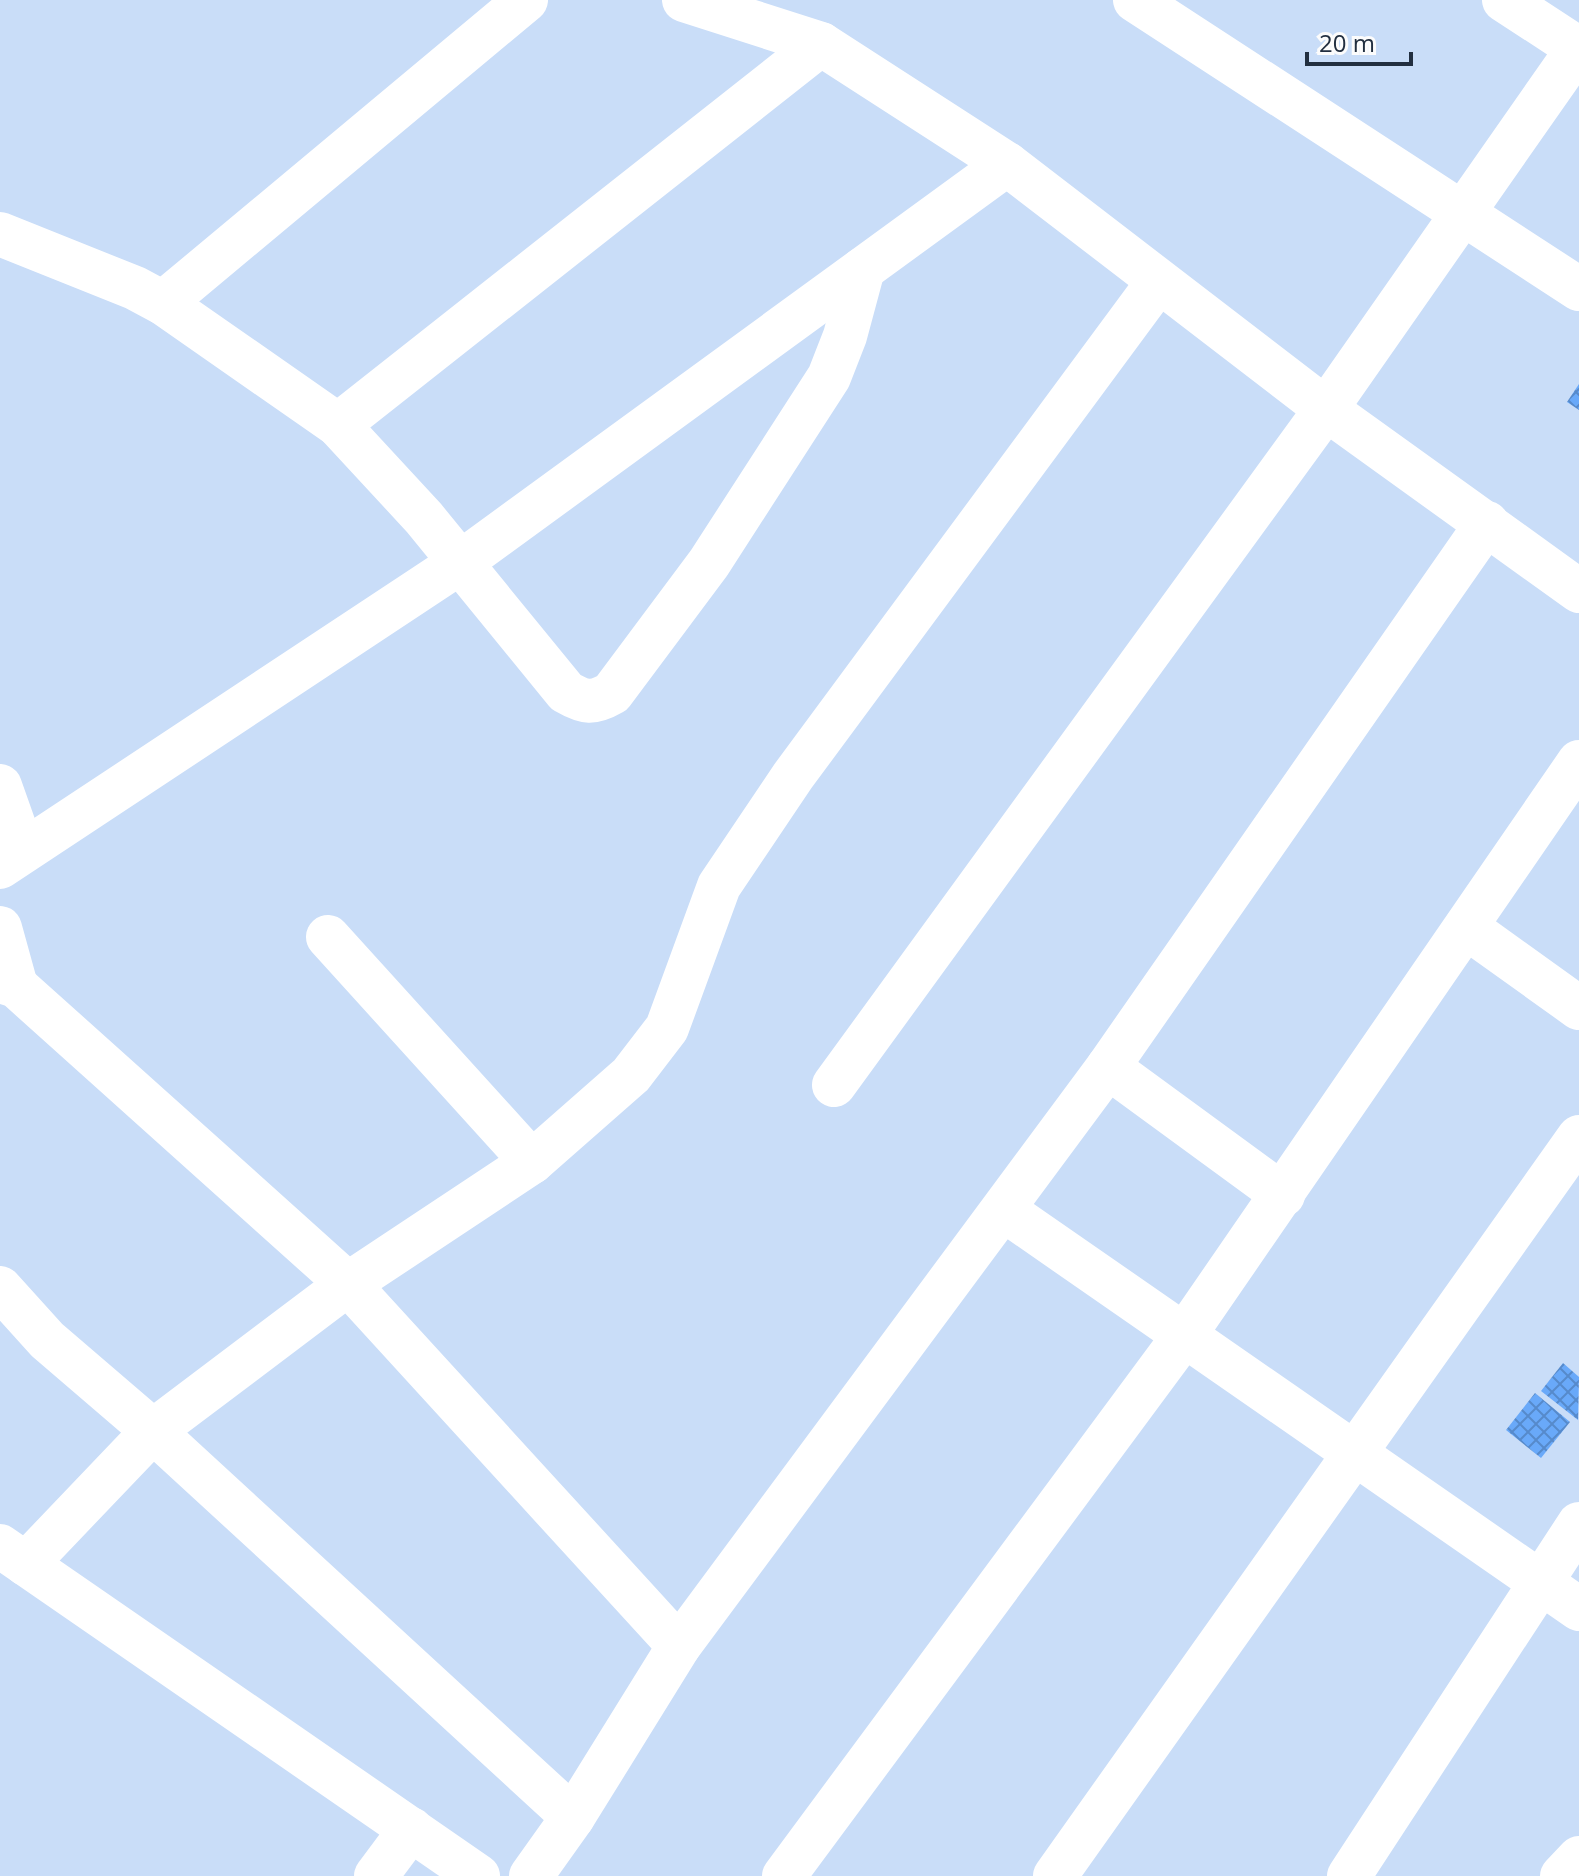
<svg xmlns="http://www.w3.org/2000/svg" width="1579" height="1876" font-family="'Open Sans',sans-serif">
<style>
.building{fill:url(#building-cross-hatch)}
.lines{fill:none;stroke-linecap:round;stroke-linejoin:round}
.minor{stroke:#fff;stroke-width:44}
</style>
<defs>
<pattern id="building-cross-hatch" width="8" height="8" patternUnits="userSpaceOnUse" patternTransform="scale(2)"><rect width="8" height="8" fill="#69a9f9"/><path d="M0 0l8 8M0 8l8-8" fill="none" stroke="#568acb"/></pattern>
</defs>
<rect width="100%" height="100%" fill="#c9ddf8"/>
<g class="building">
<polygon points="1579,384 1579,410 1567,402"/>
<polygon points="1563,1363 1579,1377 1578,1420 1541,1391"/>
<polygon points="1535,1393 1570,1422 1541,1458 1506,1430"/>
</g>
<g class="lines">
<g class="minor">
<polyline points="684,0 821,44 1007,164 1326,409 1579,591"/>
<polyline points="1135,0 1579,289"/>
<polyline points="1504,0 1579,49"/>
<path d="M0,234l135,54 28,15 175,122 86,93 142,174c19,11 27,12 46,1l97,-130 120,-186 16,-41 18,-67"/>
<polyline points="163,303 526,0"/>
<polyline points="338,425 821,44"/>
<polyline points="0,786 23,851"/>
<polyline points="0,867 461,562 1007,164"/>
<polyline points="1466,927 1579,1008"/>
<polyline points="0,928 16,986"/>
<polyline points="328,937 532,1162"/>
<polyline points="0,981 16,986 348,1284 679,1646"/>
<polyline points="1108,1067 1283,1195"/>
<polyline points="834,1085 1326,409 1579,47"/>
<polyline points="1004,1210 1579,1609"/>
<polyline points="0,1288 47,1340 153,1431 573,1817"/>
<polyline points="0,1546 478,1876"/>
<polyline points="26,1564 153,1431 348,1284 532,1162 631,1075 667,1028 719,886 793,776 1158,282"/>
<polyline points="376,1876 411,1829"/>
<polyline points="531,1876 573,1817 679,1646 1108,1067 1487,523"/>
<polyline points="784,1876 1186,1333 1579,762"/>
<polyline points="1055,1876 1579,1137"/>
<polyline points="1349,1876 1579,1524"/>
<polyline points="1562,1876 1579,1858"/>
</g>
</g>
<path d="M1307 52v12h104v-12" fill="none" stroke="#222f40" stroke-width="4"/>
<text x="1319" y="52" font-size="24" fill="#222f40" stroke="#fcfcfc" stroke-width="6" paint-order="stroke">20 m</text>
</svg>
